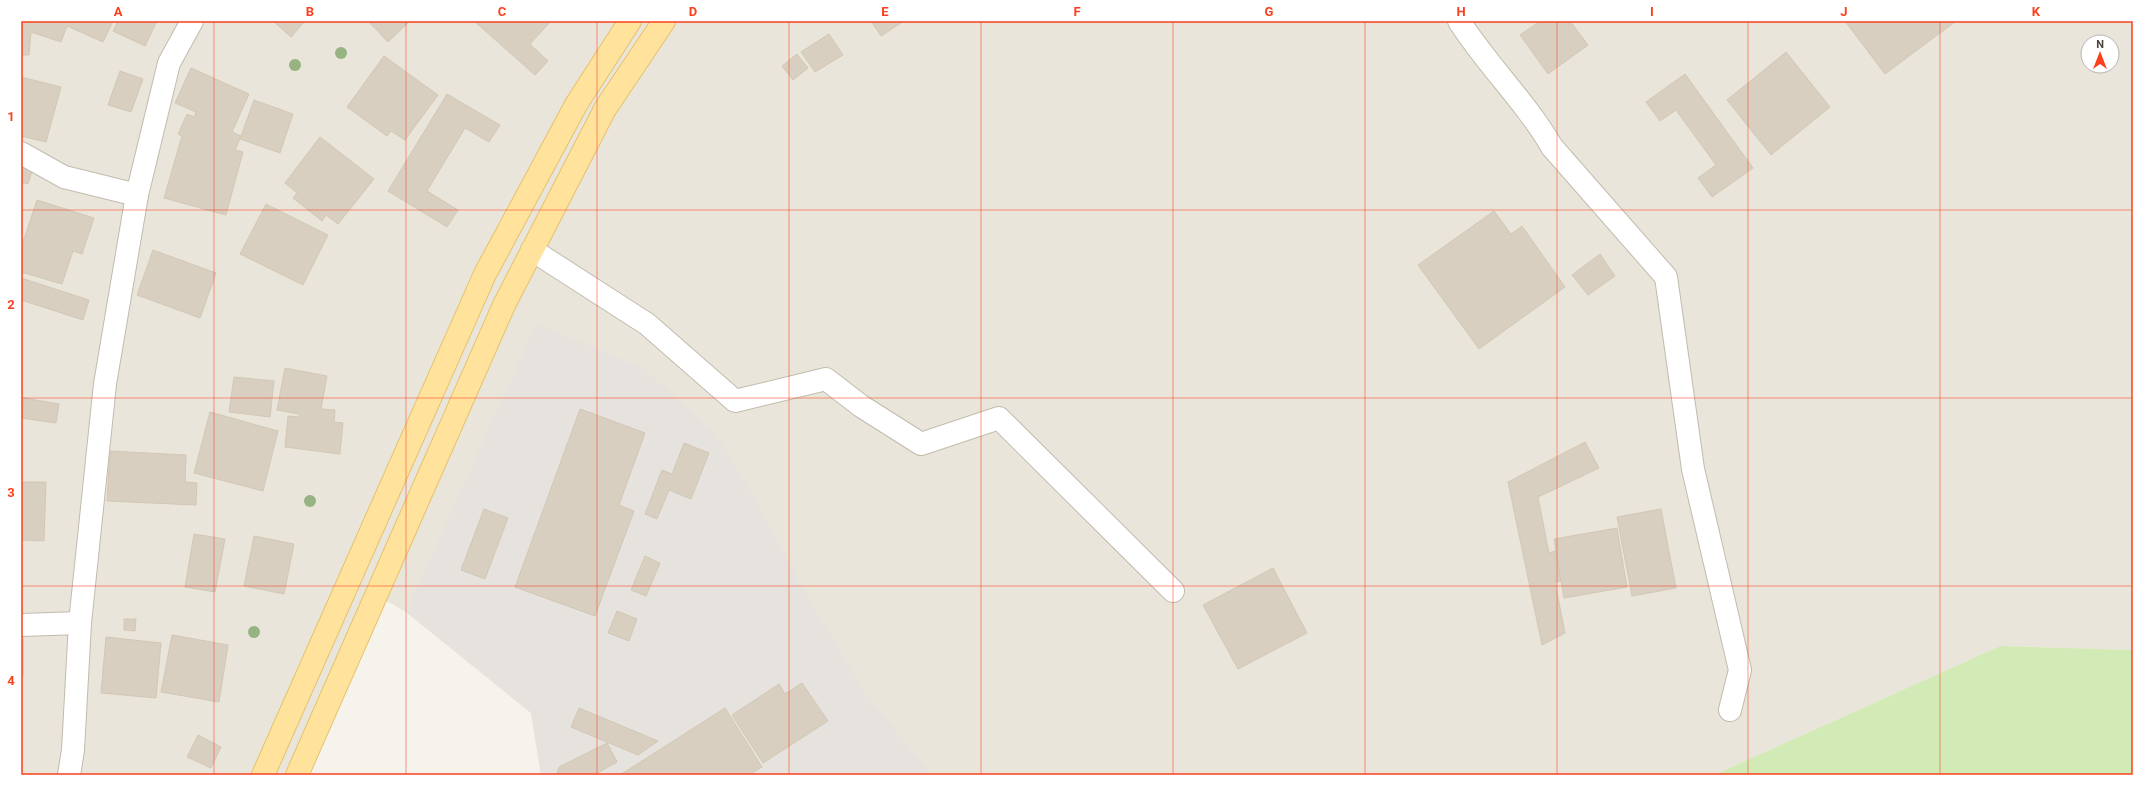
<svg xmlns="http://www.w3.org/2000/svg" width="2154" height="796" font-family="Roboto,sans-serif">
<style>
.residential{fill:#eae5da;fill-rule:evenodd}
.industrial{fill:#e6e2dd}
.green{fill:#d2eab5}
.building{fill:#d8cfc1;stroke:#d3c7b4}
.lines{fill:none;stroke-linecap:round;stroke-linejoin:round}
.minor-casing{stroke:#c2bbae;stroke-width:24}
.major-casing{stroke:#e6c16a;stroke-width:24}
.minor{stroke:#fff;stroke-width:22}
.major{stroke:#ffe39c;stroke-width:22}
.tree{fill:#97b381}
.grid{fill:none;stroke:#fc3f1d;stroke-width:1;stroke-opacity:0.55}
.neatline{fill:none;stroke:#fc3f1d;stroke-width:1.5}
.grid-label{font-size:13px;text-anchor:middle;font-weight:bold;fill:#fc3f1d}
</style>
<rect width="100%" height="100%" fill="#f6f3ec"/>
<path class="residential" d="M21,21h2112v629l-133,-4 -286,129h-1173l-10,-62 -125,-101 -30,-17 -79,180h-276zM2088,42h24v24h-24z"/>
<polygon class="industrial" points="536,324 643,368 712,429 741,474 799,581 865,693 932,775 541,775 531,713 406,612"/>
<polygon class="green" points="2000,646 2133,650 2133,775 1714,775"/>
<g class="building">
<polygon points="21,21 113,21 103,42 67,26 61,42 31,32 29,55 21,55"/>
<polygon points="118,21 157,21 145,46 113,31"/>
<polygon points="273,21 305,21 291,37"/>
<polygon points="368,21 410,21 388,42"/>
<polygon points="474,21 551,21 530,44 548,61 535,75"/>
<polygon points="871,21 904,21 881,36"/>
<polygon points="1540,21 1570,21 1588,45 1548,74 1520,35"/>
<polygon points="1845,21 1956,21 1885,74"/>
<polygon points="829,34 843,55 815,72 801,52"/>
<polygon points="1786,52 1830,107 1771,155 1727,100"/>
<polygon points="797,54 808,68 793,80 782,66"/>
<polygon points="384,56 438,95 405,140 391,131 387,136 347,107"/>
<polygon points="191,68 249,94 232,132 241,136 235,150 243,152 226,215 164,198 182,136 178,134 187,114 194,117 196,112 175,103"/>
<polygon points="120,71 143,79 131,112 108,105"/>
<polygon points="1685,74 1753,168 1712,197 1698,178 1716,165 1676,110 1660,121 1646,102"/>
<polygon points="21,77 61,87 46,142 21,136"/>
<polygon points="447,94 500,125 489,142 465,128 427,191 458,210 447,227 388,191"/>
<polygon points="254,100 293,114 280,153 240,139"/>
<polygon points="320,137 374,179 338,224 326,215 322,221 293,198 297,193 285,183"/>
<polygon points="21,165 33,168 28,184 21,182"/>
<polygon points="37,200 94,218 82,254 73,251 62,284 21,272 21,248"/>
<polygon points="266,204 328,235 303,285 240,254"/>
<polygon points="1494,211 1511,234 1522,226 1565,287 1479,349 1418,265"/>
<polygon points="153,250 216,273 200,318 137,295"/>
<polygon points="1600,254 1615,276 1588,295 1572,275"/>
<polygon points="21,278 89,300 83,320 21,300"/>
<polygon points="285,368 327,376 321,409 335,410 334,422 343,423 340,454 285,447 288,416 299,417 299,414 277,410"/>
<polygon points="234,377 274,381 270,417 229,412"/>
<polygon points="24,398 59,404 56,423 21,418"/>
<polygon points="580,409 645,433 619,505 634,511 595,616 515,587"/>
<polygon points="210,412 278,431 263,491 194,473"/>
<polygon points="1585,442 1599,468 1538,497 1549,553 1555,551 1561,581 1555,582 1565,633 1542,645 1508,482"/>
<polygon points="684,443 709,453 691,499 669,490 657,519 645,514 662,470 672,474"/>
<polygon points="110,451 186,455 185,482 197,483 196,505 107,501"/>
<polygon points="21,482 46,482 44,541 21,540"/>
<polygon points="484,509 508,518 485,579 461,570"/>
<polygon points="1661,509 1676,588 1632,596 1617,517"/>
<polygon points="1617,528 1627,587 1564,598 1554,539"/>
<polygon points="194,534 225,539 215,592 185,587"/>
<polygon points="254,536 294,544 284,594 244,586"/>
<polygon points="645,556 660,563 646,596 631,590"/>
<polygon points="1273,568 1307,633 1238,669 1203,605"/>
<polygon points="617,611 637,619 629,641 608,633"/>
<polygon points="124,619 136,619 135,631 124,630"/>
<polygon points="172,635 228,645 219,702 161,692"/>
<polygon points="106,637 161,643 156,698 101,693"/>
<rect x="21" y="639" width="2" height="37"/>
<polygon points="802,683 828,721 763,763 732,715 779,684 785,694"/>
<polygon points="579,708 658,741 638,755 571,727"/>
<polygon points="725,708 762,767 749,775 620,775"/>
<polygon points="198,735 221,747 211,768 187,757"/>
<polygon points="607,743 617,762 594,775 557,775 559,767"/>
</g>
<g class="lines">
<g class="minor-casing">
<g id="minor">
<path d="M1459,21c28,44 67,81 93,126l114,130 27,192 47,201 -10,40"/>
<polyline points="21,153 64,177 137,195"/>
<polyline points="532,250 647,324 735,401 826,379 861,406 921,444 999,418 1173,591"/>
<polyline points="21,625 80,623"/>
<polyline points="69,775 73,750 80,623 105,384 137,195 169,63 192,21"/>
</g>
</g>
<g class="major-casing">
<g id="major">
<polyline points="263,775 485,274 577,103 630,21"/>
<polyline points="297,775 504,305 605,109 664,21"/>
</g>
</g>
<use href="#minor" class="minor"/>
<use href="#major" class="major"/>
</g>
<g class="tree">
<circle cx="341" cy="53" r="6"/>
<circle cx="295" cy="65" r="6"/>
<circle cx="310" cy="501" r="6"/>
<circle cx="254" cy="632" r="6"/>
</g>
<path class="grid" d="M214,21v754M406,21v754M597,21v754M789,21v754M981,21v754M1173,21v754M1365,21v754M1557,21v754M1748,21v754M1940,21v754M21,210h2112M21,398h2112M21,586h2112"/>
<rect width="2154" height="796" fill="none" stroke="#ffffff" stroke-width="44"/>
<g transform="translate(2100 54)"><circle r="19" fill="#ffffff" stroke="#b7b4b0"/>
<path d="M0-3L7 15L0 10L-7 15Z" fill="#fc3f1d"/>
<text y="-6" font-size="11" font-weight="bold" text-anchor="middle" fill="#4b4439">N</text>
</g>
<rect x="22" y="22" width="2110" height="752" class="neatline"/>
<g class="grid-label">
<text x="118" y="16">A</text>
<text x="310" y="16">B</text>
<text x="502" y="16">C</text>
<text x="693" y="16">D</text>
<text x="885" y="16">E</text>
<text x="1077" y="16">F</text>
<text x="1269" y="16">G</text>
<text x="1461" y="16">H</text>
<text x="1652" y="16">I</text>
<text x="1844" y="16">J</text>
<text x="2036" y="16">K</text>
<text x="11" y="121">1</text>
<text x="11" y="309">2</text>
<text x="11" y="497">3</text>
<text x="11" y="685">4</text>
</g>
</svg>
